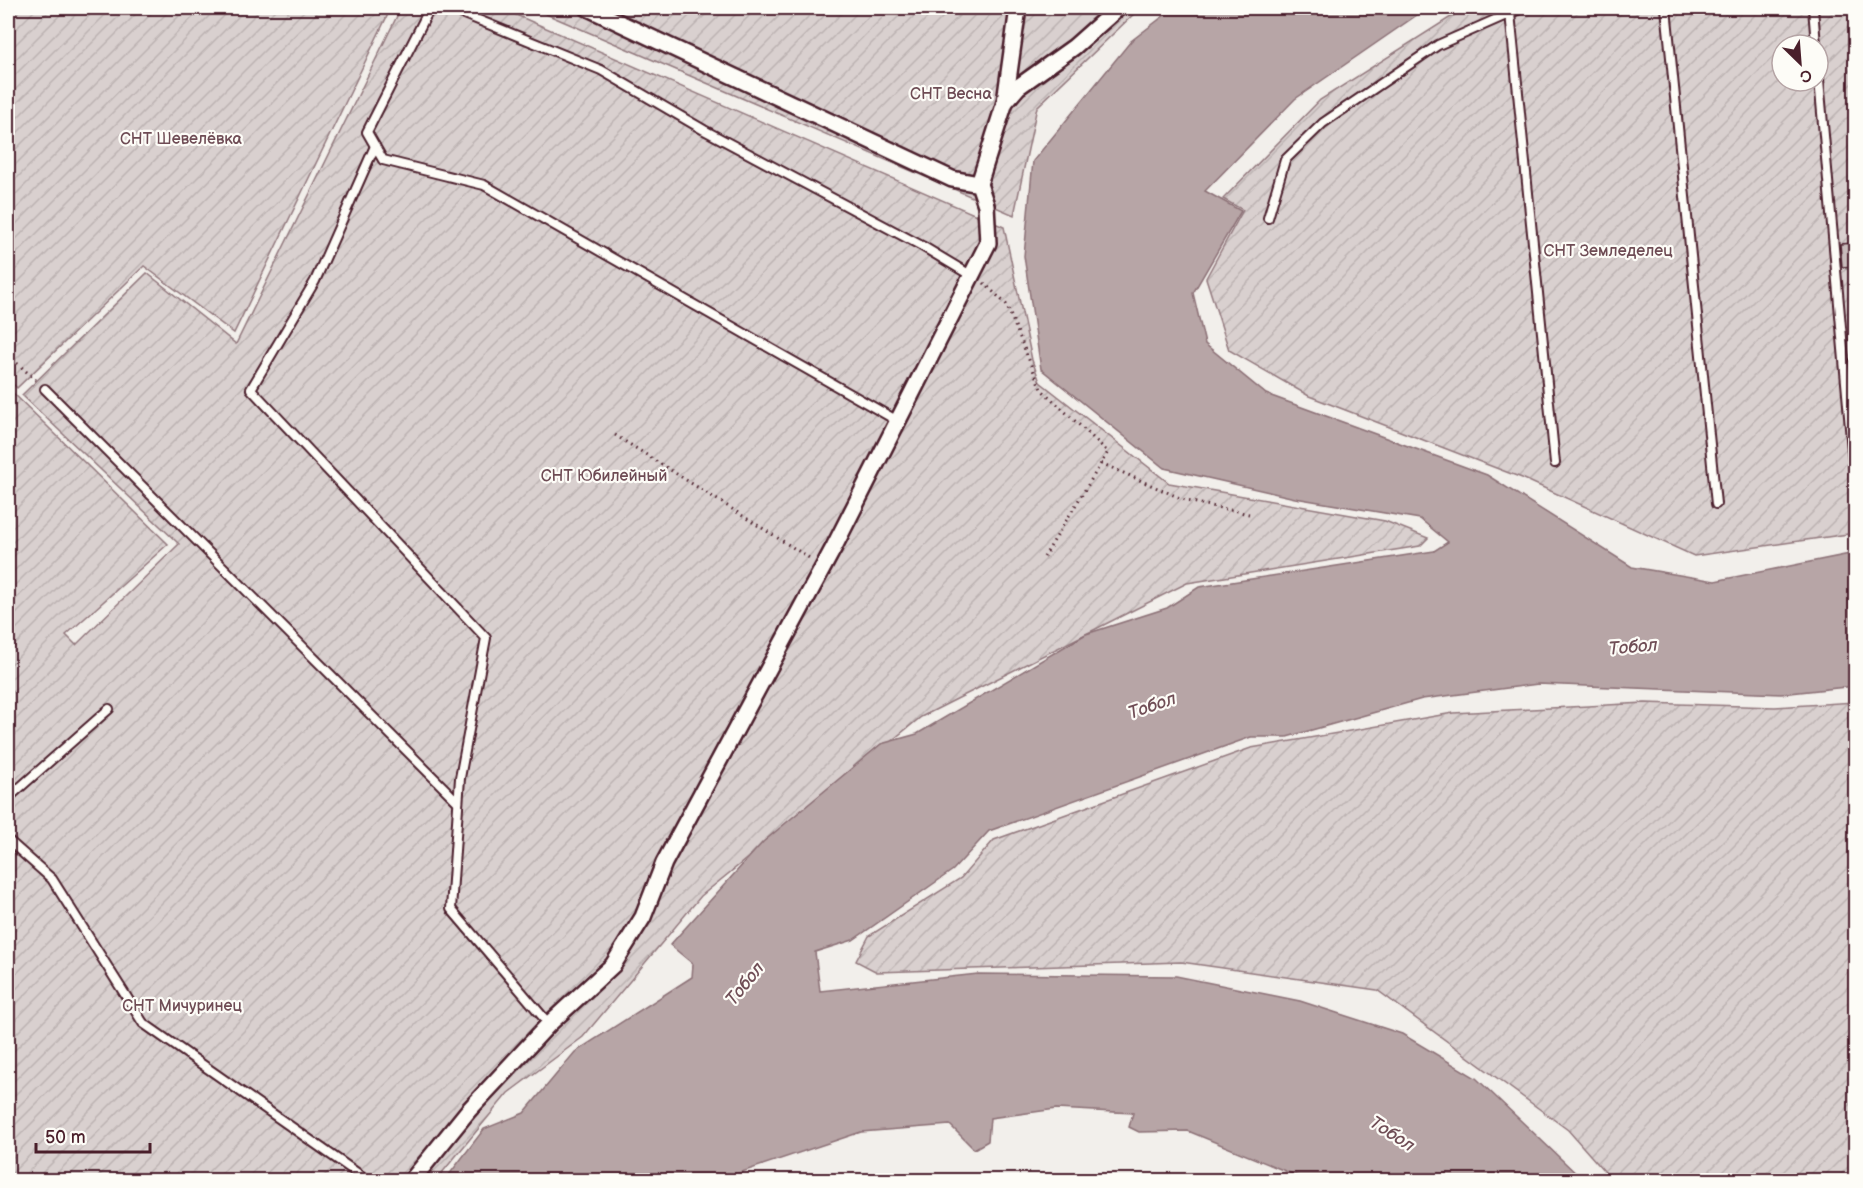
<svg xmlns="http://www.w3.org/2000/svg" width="1863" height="1188" font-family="'Balsamiq Sans',sans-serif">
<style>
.garden{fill:url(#garden-furrows);stroke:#92787d;stroke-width:1.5;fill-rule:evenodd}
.water{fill:#b7a5a6;stroke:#8b6f75;stroke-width:1.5}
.building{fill:#c8bbbb;stroke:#4a1f2b;stroke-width:1.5;filter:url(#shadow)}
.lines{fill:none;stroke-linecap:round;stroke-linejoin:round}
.lane-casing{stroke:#4a1f2b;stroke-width:12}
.street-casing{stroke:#4a1f2b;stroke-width:20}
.path{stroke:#4a1f2b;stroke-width:3;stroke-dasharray:1.5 4.5;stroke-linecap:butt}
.lane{stroke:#fdfcf7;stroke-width:8}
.street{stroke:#fdfcf7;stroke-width:15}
.labels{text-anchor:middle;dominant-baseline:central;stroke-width:4.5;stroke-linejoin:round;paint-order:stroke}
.park-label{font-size:16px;fill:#6e4b54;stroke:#fdfcf7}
.water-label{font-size:18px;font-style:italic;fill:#704e56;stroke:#fdfcf7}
</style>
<defs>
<pattern id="garden-furrows" width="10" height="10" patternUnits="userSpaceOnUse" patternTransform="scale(1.5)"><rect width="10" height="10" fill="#d9d0cf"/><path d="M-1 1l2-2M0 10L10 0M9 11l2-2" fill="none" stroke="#bcb2b2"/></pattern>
<filter id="shadow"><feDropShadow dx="4.5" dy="4.5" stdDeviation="0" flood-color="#0004"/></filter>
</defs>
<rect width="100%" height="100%" fill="#f2efeb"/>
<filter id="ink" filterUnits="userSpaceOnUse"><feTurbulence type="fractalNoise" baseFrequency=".0167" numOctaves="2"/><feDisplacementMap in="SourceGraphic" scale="12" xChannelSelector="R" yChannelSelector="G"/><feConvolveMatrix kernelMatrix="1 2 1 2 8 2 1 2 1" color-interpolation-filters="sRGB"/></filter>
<g filter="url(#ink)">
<g class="garden">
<polygon points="8,8 391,8 234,333 144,266 17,388 8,379"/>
<polygon points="401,8 500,8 1004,227 1032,360 1040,382 1169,483 1385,521 1428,538 1420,546 1187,583 921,717 701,896 583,1037 508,1093 436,1180 8,1180 8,388 168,544 66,635 76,645 179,544 22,395 147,273 236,344"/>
<polygon points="532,8 1140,8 1037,107 1014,215"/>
<path d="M1465,8h390v525l-161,23 -172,-78 -213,-82 -80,-46 -23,-72 37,-68 -20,-11 97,-99zM1782,45h36v36h-36z"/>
<polygon points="1855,702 1855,1180 1612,1180 1568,1130 1377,990 1181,962 877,972 856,961 869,936 961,878 994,840 1251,748 1453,713 1645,703 1775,707"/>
</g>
<polygon class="water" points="1174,8 1427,8 1295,99 1205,191 1241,211 1193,293 1205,344 1266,394 1487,475 1632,567 1715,581 1855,553 1855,686 1781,694 1538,684 1422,699 1287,737 1251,737 989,831 953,870 853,940 815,952 820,991 978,974 1176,976 1300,1001 1402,1034 1476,1078 1583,1180 1307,1180 1188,1131 1139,1132 1129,1127 1133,1113 1056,1109 990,1118 988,1141 974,1149 950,1125 861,1132 718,1180 445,1180 484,1129 524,1113 575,1052 692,977 693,964 670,945 763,842 881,744 917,734 1086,634 1167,608 1199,587 1434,551 1448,542 1420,519 1295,498 1164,468 1041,369 1024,256 1033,161 1131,41"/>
<polygon class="building" points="1854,243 1855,266 1842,267 1840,244"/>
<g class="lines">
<g class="lane-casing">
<g id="lane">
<polyline points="430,8 367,132 383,160 484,185 896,420"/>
<polyline points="449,8 601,70 704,130 922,246 972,276"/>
<polyline points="1666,8 1716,504"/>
<polyline points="1813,8 1816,45"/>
<polyline points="1510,13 1555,463"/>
<polyline points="1818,68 1856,495"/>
<polyline points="375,146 315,281 251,389 486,638 460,778 451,909 549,1024"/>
<polyline points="1268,218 1285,160 1323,123 1438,45 1522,8"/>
<polyline points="45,389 458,802"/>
<polyline points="8,798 109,709"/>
<polyline points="8,840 52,879 143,1023 367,1180"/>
</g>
</g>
<g class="street-casing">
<g id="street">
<polyline points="1005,102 1018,8"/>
<polyline points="979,184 1005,102 1018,87 1074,47 1118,8"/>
<polyline points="412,1180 468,1111 549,1024 613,965 643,917 664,863 834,547 988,243 986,205 979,184 952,179 588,8"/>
</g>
</g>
<g class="path">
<polyline points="984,283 1006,304 1041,389 1108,452 1044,557"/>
<polyline points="8,355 37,381"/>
<polyline points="615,435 811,559"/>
<polyline points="1101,463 1187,501 1249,514"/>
</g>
<use href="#lane" class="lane"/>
<use href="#street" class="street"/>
</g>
</g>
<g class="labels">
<g class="park-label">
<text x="951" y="94">СНТ Весна</text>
<text x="181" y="139">СНТ Шевелёвка</text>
<text x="1608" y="251">СНТ Земледелец</text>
<text x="604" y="476">СНТ Юбилейный</text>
<text x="182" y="1006">СНТ Мичуринец</text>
</g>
<g class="water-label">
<text transform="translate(1633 647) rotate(-5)">Тобол</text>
<text transform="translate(1152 706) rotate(-19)">Тобол</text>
<text transform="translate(745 984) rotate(-51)">Тобол</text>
<text transform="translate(1392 1134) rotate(33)">Тобол</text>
</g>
</g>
<rect width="1863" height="1188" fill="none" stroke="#fdfcf7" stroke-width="30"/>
<rect x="15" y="15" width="1833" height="1158" fill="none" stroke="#4a1f2b" stroke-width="2" filter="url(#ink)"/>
<g transform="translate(1800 63) rotate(155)"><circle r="28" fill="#fdfcf7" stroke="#b5a4a5" stroke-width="1.5"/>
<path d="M0-4.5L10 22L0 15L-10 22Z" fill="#4a1f2b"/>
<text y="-9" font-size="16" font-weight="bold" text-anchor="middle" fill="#4a1f2b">С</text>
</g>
<path d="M36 1143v9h114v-9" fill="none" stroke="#4a1f2b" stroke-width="3"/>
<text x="45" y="1143" font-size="18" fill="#4a1f2b" stroke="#fdfcf7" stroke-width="4.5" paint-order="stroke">50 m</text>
</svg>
